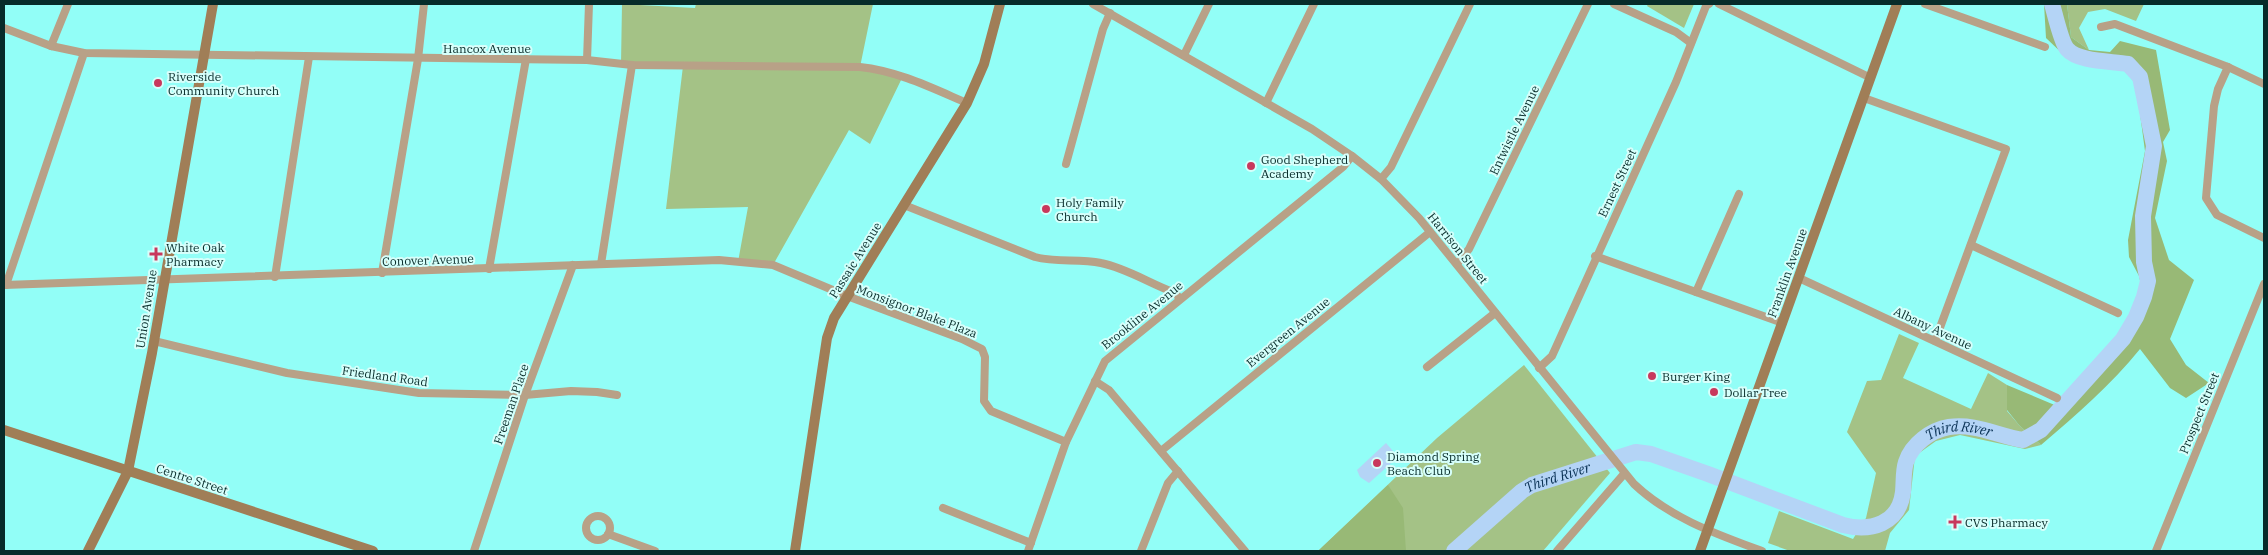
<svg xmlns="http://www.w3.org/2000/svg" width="2268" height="555" font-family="'IBM Plex Serif',serif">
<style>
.green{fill:#a4c286}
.forest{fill:#98b976}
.water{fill:#b4d4f6}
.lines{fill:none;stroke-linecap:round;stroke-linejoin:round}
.river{stroke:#b4d4f6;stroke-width:16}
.street{stroke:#b8a187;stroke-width:8}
.secondary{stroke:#a07e57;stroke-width:10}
.poi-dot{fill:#c8385d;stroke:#d7fffb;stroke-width:2}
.labels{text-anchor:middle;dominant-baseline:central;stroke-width:4;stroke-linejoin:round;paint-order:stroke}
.street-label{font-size:12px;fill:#072c2a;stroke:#d7fffb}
.poi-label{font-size:12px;fill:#072c2a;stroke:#d7fffb;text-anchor:start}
.water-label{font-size:14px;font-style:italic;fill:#0a3255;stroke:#d7fffb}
</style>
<rect width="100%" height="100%" fill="#92fef7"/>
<g class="green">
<polygon points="622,4 695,8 696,4 873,4 860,67 903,76 870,144 849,130 773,265 738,262 748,207 666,209 683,66 621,64"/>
<polygon points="1648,4 1694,4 1684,28 1647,6"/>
<polygon points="2067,4 2144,4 2136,21 2105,9 2088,12 2079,28 2089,50 2071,37"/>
<polygon points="1899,334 1919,343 1903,378 1971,409 1988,373 2007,385 2007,411 2019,425 2041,445 2025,449 1960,435 1936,441 1915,456 1909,510 1890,533 1885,551 1790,551 1768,543 1779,511 1853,539 1866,518 1876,473 1847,432 1867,381 1881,380"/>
<polygon points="1524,365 1610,473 1543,551 1318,551 1437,438"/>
</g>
<g class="forest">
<path d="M2044,4h23l4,33 18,13 21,2 10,-11 36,9 14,80 -7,12 4,19 -12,57 14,42 25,20 -24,59 16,26 23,18 -23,15 -16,-10 -30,-39c-29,36 -64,66 -99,96l-22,-20 -12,-15v-25l50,21h6l60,-67 13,-22 8,-20 -5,-21 -10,-19 -1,-17 17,-89 -9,-67 -12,-14 -18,-5 -19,1 -21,-9 -20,-19z"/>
<polygon points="1388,485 1403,508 1406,551 1318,551"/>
</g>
<polygon class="water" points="1386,443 1398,457 1369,483 1360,477 1357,470"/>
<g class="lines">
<path class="river" id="s1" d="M1454,551l68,-60 10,-6 104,-33 15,2 57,20 135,51c28,7 56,-1 60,-33 1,-10 0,-21 3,-30 6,-18 25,-32 43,-35 26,-4 49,9 74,13l18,-10 82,-91 13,-22 8,-20 4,-16 -4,-19 -1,-46 11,-70 -14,-69 -12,-13c-17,-3 -50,-2 -61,-15 -6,-7 -12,-35 -15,-45"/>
<g class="street">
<path d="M1093,4l219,125 40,27 29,23 38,39 215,266c36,34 82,50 128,67"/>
<polyline points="1614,4 1676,32 1691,43"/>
<polyline points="1719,4 1871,78"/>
<polyline points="1925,4 2045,47"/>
<polyline points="2101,27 2115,24 2228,67 2264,84"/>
<path d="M4,28l47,18 33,7 503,7 45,5 228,2c38,4 72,21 107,36"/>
<polyline points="51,46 68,4"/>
<polyline points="1184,55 1209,4"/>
<polyline points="587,60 589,4"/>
<polyline points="2228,67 2218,89 2214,106 2206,198 2217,215 2264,238"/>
<polyline points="1864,98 2006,149 1935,341"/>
<polyline points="1266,103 1314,4"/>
<polyline points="1066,164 1103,29 1110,13"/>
<polyline points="1381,179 1391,167 1470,4"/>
<path d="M904,205l131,52c22,6 44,1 66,6 25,5 48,20 72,29l7,6"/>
<polyline points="1971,245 2118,313"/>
<polyline points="1595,256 1783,323"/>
<polyline points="601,264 632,65"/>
<polyline points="1457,264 1469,249 1588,4"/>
<polyline points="489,269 526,59"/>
<polyline points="382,273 418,59 424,4"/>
<polyline points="275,277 309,57"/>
<polyline points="1799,278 2057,398"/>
<polyline points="4,285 719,260 773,265 847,296 962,339 982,349 985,357 984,401 991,411 1066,442"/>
<polyline points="6,285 84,53"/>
<polyline points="1696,292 1739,194"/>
<polyline points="154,341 287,373 419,393 525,395 571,391 597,392 617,395"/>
<polyline points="1427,367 1495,313"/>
<polyline points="1539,368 1552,356 1676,82 1706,6 1709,4"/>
<polyline points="1095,381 1109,390 1245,551"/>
<polyline points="1161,451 1430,232"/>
<polyline points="943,508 1031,543"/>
<circle cx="598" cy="528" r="12"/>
<polyline points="608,534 655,551"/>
<polyline points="474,551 525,395 573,265"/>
<polyline points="1028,551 1066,442 1105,361 1343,167 1352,156"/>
<polyline points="1141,551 1168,483 1178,471"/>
<polyline points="1557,551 1624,474"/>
<polyline points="2156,551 2264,284"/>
</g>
<g class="secondary">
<polyline points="4,430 373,551"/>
<polyline points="88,551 128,471 152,353 213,4"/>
<polyline points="795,551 827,338 834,318 967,103 984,64 1000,4"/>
<polyline points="1700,551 1897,4"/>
</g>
</g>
<g class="poi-dot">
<circle cx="158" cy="83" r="5"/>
<circle cx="1251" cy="166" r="5"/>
<circle cx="1046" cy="209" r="5"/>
<path d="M153.5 246.5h5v5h5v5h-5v5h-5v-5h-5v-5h5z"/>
<circle cx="1652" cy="376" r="5"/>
<circle cx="1714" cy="392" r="5"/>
<circle cx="1377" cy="463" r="5"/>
<path d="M1952.5 514.5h5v5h5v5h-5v5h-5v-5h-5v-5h5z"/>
</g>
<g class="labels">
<g class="street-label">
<text x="487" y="48">Hancox Avenue</text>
<text transform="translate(1514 130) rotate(-64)">Entwistle Avenue</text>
<text transform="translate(1617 183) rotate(-65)">Ernest Street</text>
<text transform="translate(1458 248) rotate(51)">Harrison Street</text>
<text transform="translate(428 260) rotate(-2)">Conover Avenue</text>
<text transform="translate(855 260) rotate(-58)">Passaic Avenue</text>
<text transform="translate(1787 273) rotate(-70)">Franklin Avenue</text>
<text transform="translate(146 309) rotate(-81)">Union Avenue</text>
<text transform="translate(917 311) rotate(21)">Monsignor Blake Plaza</text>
<text transform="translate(1142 315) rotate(-39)">Brookline Avenue</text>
<text transform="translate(1933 328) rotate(25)">Albany Avenue</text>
<text transform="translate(1288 332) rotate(-39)">Evergreen Avenue</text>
<text transform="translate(385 376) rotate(8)">Friedland Road</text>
<text transform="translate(511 404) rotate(-71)">Freeman Place</text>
<text transform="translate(2199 413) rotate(-68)">Prospect Street</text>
<text transform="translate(192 479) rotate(18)">Centre Street</text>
</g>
<g class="poi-label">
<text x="168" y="76">Riverside<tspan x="168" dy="14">Community Church</tspan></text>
<text x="1261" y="159">Good Shepherd<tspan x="1261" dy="14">Academy</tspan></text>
<text x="1056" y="202">Holy Family<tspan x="1056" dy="14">Church</tspan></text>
<text x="166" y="247">White Oak<tspan x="166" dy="14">Pharmacy</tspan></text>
<text x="1662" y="376">Burger King</text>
<text x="1724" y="392">Dollar Tree</text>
<text x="1387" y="456">Diamond Spring<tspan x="1387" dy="14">Beach Club</tspan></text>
<text x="1965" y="522">CVS Pharmacy</text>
</g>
<g class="water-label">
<text stroke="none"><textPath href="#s1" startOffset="608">Third River</textPath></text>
<text stroke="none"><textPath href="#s1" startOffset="129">Third River</textPath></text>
</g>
</g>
<rect width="2268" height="555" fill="none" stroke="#072c2a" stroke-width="10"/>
</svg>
